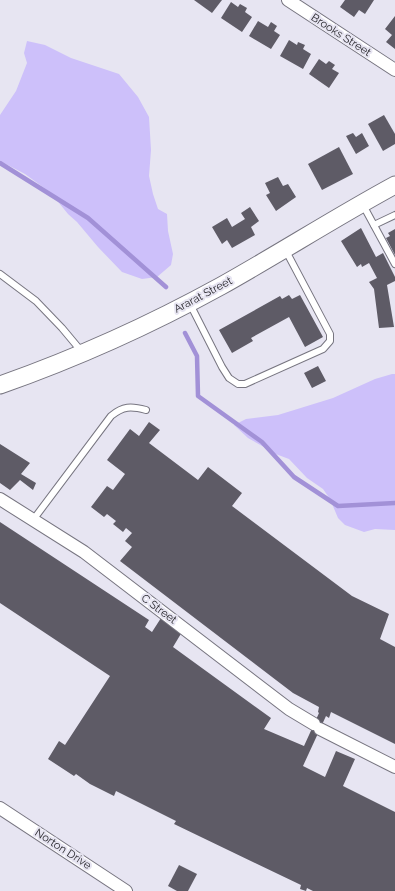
<svg xmlns="http://www.w3.org/2000/svg" width="395" height="891" font-family="Raleway,sans-serif">
<style>
.green{fill:#cdc0fa}
.lines{fill:none;stroke-linecap:round;stroke-linejoin:round}
.stream{stroke:#a291d7;stroke-width:4.5}
.building{fill:#5e5b66}
.lane-casing{stroke:#777580;stroke-width:8}
.street-casing{stroke:#777580;stroke-width:14}
.secondary-casing{stroke:#777580;stroke-width:19}
.lane{stroke:#fff;stroke-width:6}
.street{stroke:#fff;stroke-width:12}
.secondary{stroke:#fff;stroke-width:17}
.labels{text-anchor:middle;dominant-baseline:central;stroke-width:4;stroke-linejoin:round;paint-order:stroke}
.street-label{font-size:11px;fill:#26252a;stroke:#e7e5f2}
</style>
<rect width="100%" height="100%" fill="#e7e5f2"/>
<g class="green">
<polygon points="27,41 45,45 71,58 119,74 138,97 149,117 151,150 149,176 153,194 158,209 167,214 168,231 173,254 171,265 157,277 142,279 122,272 98,247 77,222 68,214 51,193 25,174 0,161 0,115 16,91 27,63 24,53"/>
<polygon points="392,374 395,374 395,530 375,529 364,532 345,525 338,518 330,499 323,489 307,478 289,459 273,453 264,447 248,438 234,425 246,419 278,415 333,398 375,379"/>
</g>
<g class="lines">
<g class="stream">
<polyline points="0,163 88,218 166,287"/>
<polyline points="185,333 197,356 198,396 262,442 294,477 338,506 395,503"/>
</g>
</g>
<g class="building">
<polygon points="194,0 222,0 212,13"/>
<polygon points="345,0 374,0 365,14 359,10 354,17 340,7"/>
<polygon points="231,2 238,7 240,4 247,8 245,12 252,17 242,32 221,18"/>
<polygon points="395,16 395,49 386,42 392,35 385,29"/>
<polygon points="258,21 268,27 271,22 277,26 274,31 280,35 271,49 249,36"/>
<polygon points="289,40 297,45 298,42 305,45 303,49 311,54 303,69 280,56"/>
<polygon points="319,59 326,64 329,61 335,65 332,69 339,73 329,88 309,74"/>
<polygon points="384,115 395,134 395,144 383,151 368,124"/>
<polygon points="353,133 356,137 362,133 369,146 356,154 346,136"/>
<polygon points="339,147 353,174 322,190 308,164"/>
<polygon points="278,177 283,186 288,184 296,197 276,211 266,195 270,193 265,183"/>
<polygon points="250,207 259,221 251,227 255,235 232,248 227,240 222,244 212,227 227,218 232,227 245,219 241,213"/>
<polygon points="361,228 376,257 383,253 395,277 395,281 387,285 394,327 379,328 374,289 369,282 377,278 369,263 362,267 361,264 357,267 341,241"/>
<polygon points="395,229 395,255 386,238 390,236 388,233"/>
<polygon points="289,295 292,299 300,295 323,337 305,347 289,317 251,338 253,341 232,353 219,330 280,296 282,299"/>
<polygon points="318,366 326,381 312,388 304,373"/>
<polygon points="149,422 160,430 149,443 198,480 208,467 242,493 232,506 352,596 389,614 380,639 395,647 395,744 331,712 329,718 326,716 303,766 325,777 336,751 355,759 343,786 395,812 395,891 313,891 307,888 306,891 300,889 301,885 174,824 176,821 116,791 114,796 90,784 76,774 74,776 48,759 59,741 65,745 110,676 0,603 0,522 149,620 145,627 152,632 161,618 182,632 173,647 271,718 264,729 304,746 319,713 318,712 319,707 293,693 120,561 132,547 125,541 132,533 126,528 123,532 113,524 116,521 107,514 104,517 91,507 107,486 113,490 125,474 107,460 130,429 139,436"/>
<polygon points="0,444 30,463 21,474 36,483 33,490 20,480 10,490 0,483"/>
<polygon points="179,865 197,874 188,891 177,891 168,886"/>
</g>
<g class="lines">
<g class="lane-casing">
<g id="lane">
<polyline points="363,205 395,264"/>
<polyline points="374,225 395,215"/>
<polyline points="0,274 36,301 62,328 82,352"/>
<polyline points="190,304 222,367 229,378 238,384 245,384 323,349 330,341 330,334 286,251"/>
<path d="M33,520l78,-104c12,-10 20,-10 35,-6"/>
</g>
</g>
<g class="street-casing">
<g id="street">
<polyline points="288,0 395,70"/>
<polyline points="0,499 84,552 289,709 314,724"/>
<polyline points="320,729 395,767"/>
<polyline points="0,808 126,891"/>
</g>
</g>
<g class="secondary-casing">
<path id="secondary" d="M0,385c77,-27 150,-60 221,-99 59,-33 115,-69 174,-101"/>
</g>
<use href="#lane" class="lane"/>
<use href="#street" class="street"/>
<use href="#secondary" class="secondary"/>
</g>
<g class="labels">
<g class="street-label">
<text transform="translate(341 35) rotate(33)">Brooks Street</text>
<text transform="translate(203 295) rotate(-28)">Ararat Street</text>
<text transform="translate(159 609) rotate(37)">C Street</text>
<text transform="translate(63 849) rotate(33)">Norton Drive</text>
</g>
</g>
</svg>
